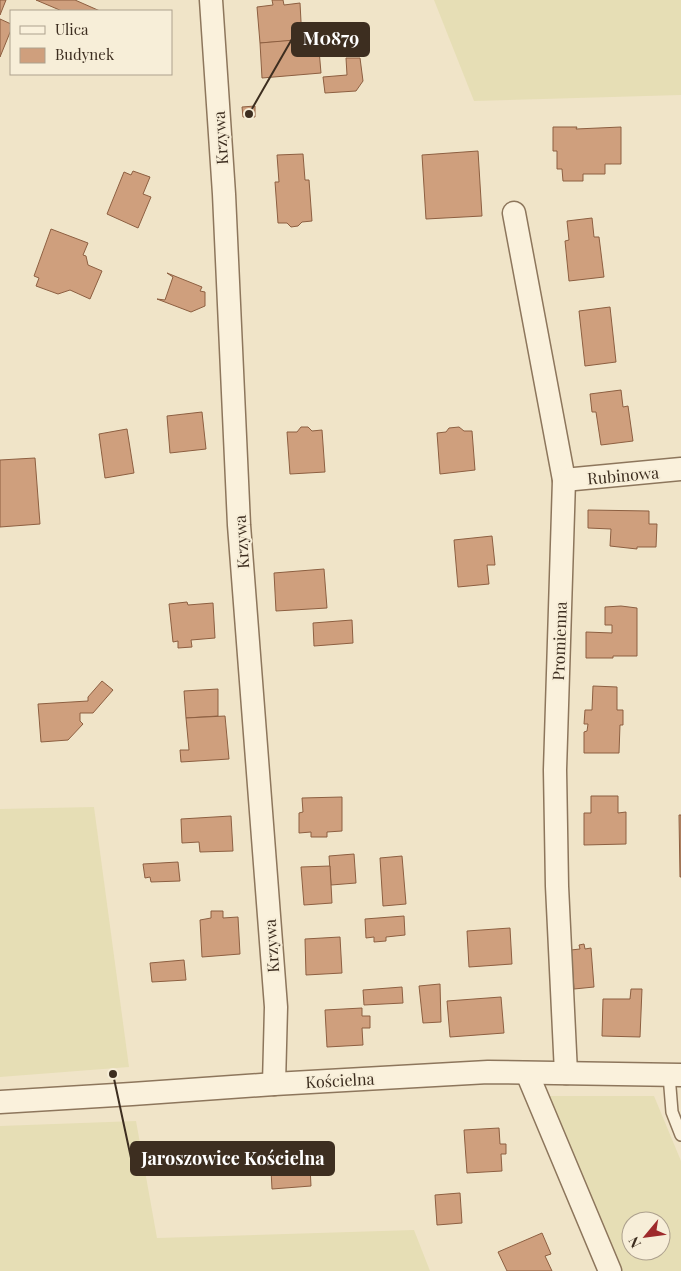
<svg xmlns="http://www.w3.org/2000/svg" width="681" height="1271" font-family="'Playfair Display',serif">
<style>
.farmland{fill:#e6deb5;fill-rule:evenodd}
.building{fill:#cf9f7d;stroke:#8d5f41}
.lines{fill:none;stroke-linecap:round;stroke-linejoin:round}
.lane-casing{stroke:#8d765c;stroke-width:14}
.street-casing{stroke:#8d765c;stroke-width:25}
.lane{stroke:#faf1dc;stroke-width:11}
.street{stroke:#faf1dc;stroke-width:22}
.labels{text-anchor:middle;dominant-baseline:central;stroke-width:4;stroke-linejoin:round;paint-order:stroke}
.street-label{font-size:16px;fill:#3d2e20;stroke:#f7eed8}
.leader{fill:none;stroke:#3d2e20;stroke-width:2}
.callout-dot{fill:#3d2e20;stroke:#f7eed8;stroke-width:2}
.callout{fill:#3d2e20;stroke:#3d2e20;stroke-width:2}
.callout-label{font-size:18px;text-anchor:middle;font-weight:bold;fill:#fff}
</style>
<rect width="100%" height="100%" fill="#f0e4c8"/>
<g class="farmland">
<polygon points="434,0 681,0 681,95 474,101"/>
<polygon points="94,807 129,1067 0,1077 0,809"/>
<path d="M544,1096h110l27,65v110h-66zM631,1221h30v30h-30z"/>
<polygon points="136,1121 157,1238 414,1230 430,1271 0,1271 0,1126"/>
</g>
<g class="building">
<polygon points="0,0 6,0 0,15"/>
<polygon points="36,0 75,0 100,11 62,11"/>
<polygon points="272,0 283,0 284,5 300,3 302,40 260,43 257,7 273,5"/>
<polygon points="0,19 11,24 11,30 0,57"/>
<polygon points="318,38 321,73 262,78 260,43"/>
<polygon points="346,58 360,58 363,81 356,91 325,93 323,77 347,75"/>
<polygon points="255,106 255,117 243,117 242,107"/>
<polygon points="553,127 577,127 576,129 621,127 621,164 605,164 605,174 583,174 583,181 563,181 562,169 557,169 557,151 553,151"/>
<polygon points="478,151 482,216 426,219 422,155"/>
<polygon points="303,154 305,180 309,180 312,221 302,222 298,226 291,227 287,223 278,223 275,182 279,182 277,155"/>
<polygon points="133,171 150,177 143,194 151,197 138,228 107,214 124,172 131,175"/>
<polygon points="592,218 594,237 599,237 604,277 569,281 565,241 569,240 567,221"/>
<polygon points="51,229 88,243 83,255 86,256 88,265 102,271 90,299 70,290 58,294 36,286 39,278 34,276"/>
<polygon points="167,273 202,287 200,291 205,292 205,306 191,312 157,299 165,300 173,277"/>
<polygon points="610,307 616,362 585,366 579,311"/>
<polygon points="621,390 623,407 628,406 633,441 601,445 596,412 592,412 590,394"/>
<polygon points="202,412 206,449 170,453 167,416"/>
<polygon points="301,427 308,427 312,431 322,430 325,472 290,474 287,432 297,432"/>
<polygon points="459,427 464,431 472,431 475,470 440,474 437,433 446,432 449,428"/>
<polygon points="127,429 134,473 105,478 99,434"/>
<polygon points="35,458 40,524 0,527 0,460"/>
<polygon points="588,510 649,511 649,524 657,524 656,547 637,547 637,549 610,546 611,529 588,528"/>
<polygon points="492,536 495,565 487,565 489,584 458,587 454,540"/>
<polygon points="324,569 327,608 276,611 274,573"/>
<polygon points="187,602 188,605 213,603 215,638 191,640 192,647 178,648 178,641 173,642 169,604"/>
<polygon points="621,606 637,608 637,656 613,656 613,658 586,658 586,632 612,633 612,625 605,625 605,607"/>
<polygon points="352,620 353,643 314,646 313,623"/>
<polygon points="102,681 113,690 93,713 80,713 80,721 83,724 68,740 41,742 38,704 88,701 88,697"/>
<polygon points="593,686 617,687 617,710 623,710 623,725 620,725 619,753 584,753 584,732 587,731 588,724 584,724 585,710 592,710"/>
<polygon points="218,689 218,716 186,718 184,691"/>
<polygon points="225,716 229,759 181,762 180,750 189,750 186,718"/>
<polygon points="591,796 618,796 618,813 626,812 626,844 584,845 584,813 591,813"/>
<polygon points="342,797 342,831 327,832 327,837 311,837 311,832 299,833 299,813 303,812 302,798"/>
<polygon points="679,815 681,815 681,877 680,877"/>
<polygon points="231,816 233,851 200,852 199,842 182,843 181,819"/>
<polygon points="354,854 356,883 331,885 329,856"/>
<polygon points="402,856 406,904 383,906 380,858"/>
<polygon points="178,862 180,881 151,882 150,877 145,878 143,864"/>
<polygon points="330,866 332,903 304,905 301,867"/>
<polygon points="211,911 223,911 223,918 238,917 240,954 202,957 200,920 211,918"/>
<polygon points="404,916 405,935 386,937 386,941 374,942 374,937 366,938 365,919"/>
<polygon points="510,928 512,964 469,967 467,931"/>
<polygon points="340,937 342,973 306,975 305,939"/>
<polygon points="584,944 585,949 591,948 594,987 574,989 571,950 580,949 579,945"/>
<polygon points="184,960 186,980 152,982 150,963"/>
<polygon points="440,984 441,1022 423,1023 419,986"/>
<polygon points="402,987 403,1003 364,1005 363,990"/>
<polygon points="631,989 642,989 640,1037 602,1036 603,999 630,999"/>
<polygon points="501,997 504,1033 450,1037 447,1001"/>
<polygon points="362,1008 362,1016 370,1016 370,1028 362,1028 363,1045 327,1047 325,1010"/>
<polygon points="499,1128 500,1144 506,1144 506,1154 501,1154 502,1171 467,1173 464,1130"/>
<polygon points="272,1144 272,1149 309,1147 311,1186 272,1189 271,1170 254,1171 252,1145"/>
<polygon points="460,1193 462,1223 437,1225 435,1195"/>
<polygon points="542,1233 551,1254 545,1256 552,1271 507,1271 498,1252"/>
</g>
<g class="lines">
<g class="lane-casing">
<polyline id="lane" points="669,1075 672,1112 681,1135"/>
</g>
<g class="street-casing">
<g id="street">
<polyline points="211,0 224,194 239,525 276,1007 274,1084"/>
<polyline points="514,213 564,480 555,770 557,886 566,1073"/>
<polyline points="564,480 681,469"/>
<polyline points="527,1073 610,1271"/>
<polyline points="0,1102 132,1094 274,1084 488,1072 681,1075"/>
</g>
</g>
<use href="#lane" class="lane"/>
<use href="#street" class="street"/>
</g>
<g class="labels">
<g class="street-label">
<text transform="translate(220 138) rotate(-94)">Krzywa</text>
<text transform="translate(623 475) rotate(-5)">Rubinowa</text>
<text transform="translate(241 542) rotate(-94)">Krzywa</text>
<text transform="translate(559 641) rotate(-88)">Promienna</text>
<text transform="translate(271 946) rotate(-94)">Krzywa</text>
<text transform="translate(340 1080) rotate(-3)">Kościelna</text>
</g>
</g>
<path class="leader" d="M249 114L292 39M113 1074L131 1158"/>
<g class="callout-dot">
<circle cx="249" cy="114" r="5"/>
<circle cx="113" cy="1074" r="5"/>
</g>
<g class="callout">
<rect x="292" y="23" width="77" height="33" rx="5"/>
<rect x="131" y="1142" width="203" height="33" rx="5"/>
</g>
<g class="callout-label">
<text x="331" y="45">M0879</text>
<text x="233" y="1165">Jaroszowice Kościelna</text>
</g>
<rect x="10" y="10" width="162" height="65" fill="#f7eed8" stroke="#ada18e"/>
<rect x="20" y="26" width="25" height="8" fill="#faf1dc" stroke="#ada18e"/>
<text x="55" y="35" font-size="15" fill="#3d2e20">Ulica</text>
<rect x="20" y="48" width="25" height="15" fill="#cf9f7d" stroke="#ada18e"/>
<text x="55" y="60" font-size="15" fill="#3d2e20">Budynek</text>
<g transform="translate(646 1236) rotate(241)"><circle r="24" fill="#f7eed8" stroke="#ada18e"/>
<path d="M0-4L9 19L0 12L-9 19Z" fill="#9e2a2b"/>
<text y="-8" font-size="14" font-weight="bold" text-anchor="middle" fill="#3d2e20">N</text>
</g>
</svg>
